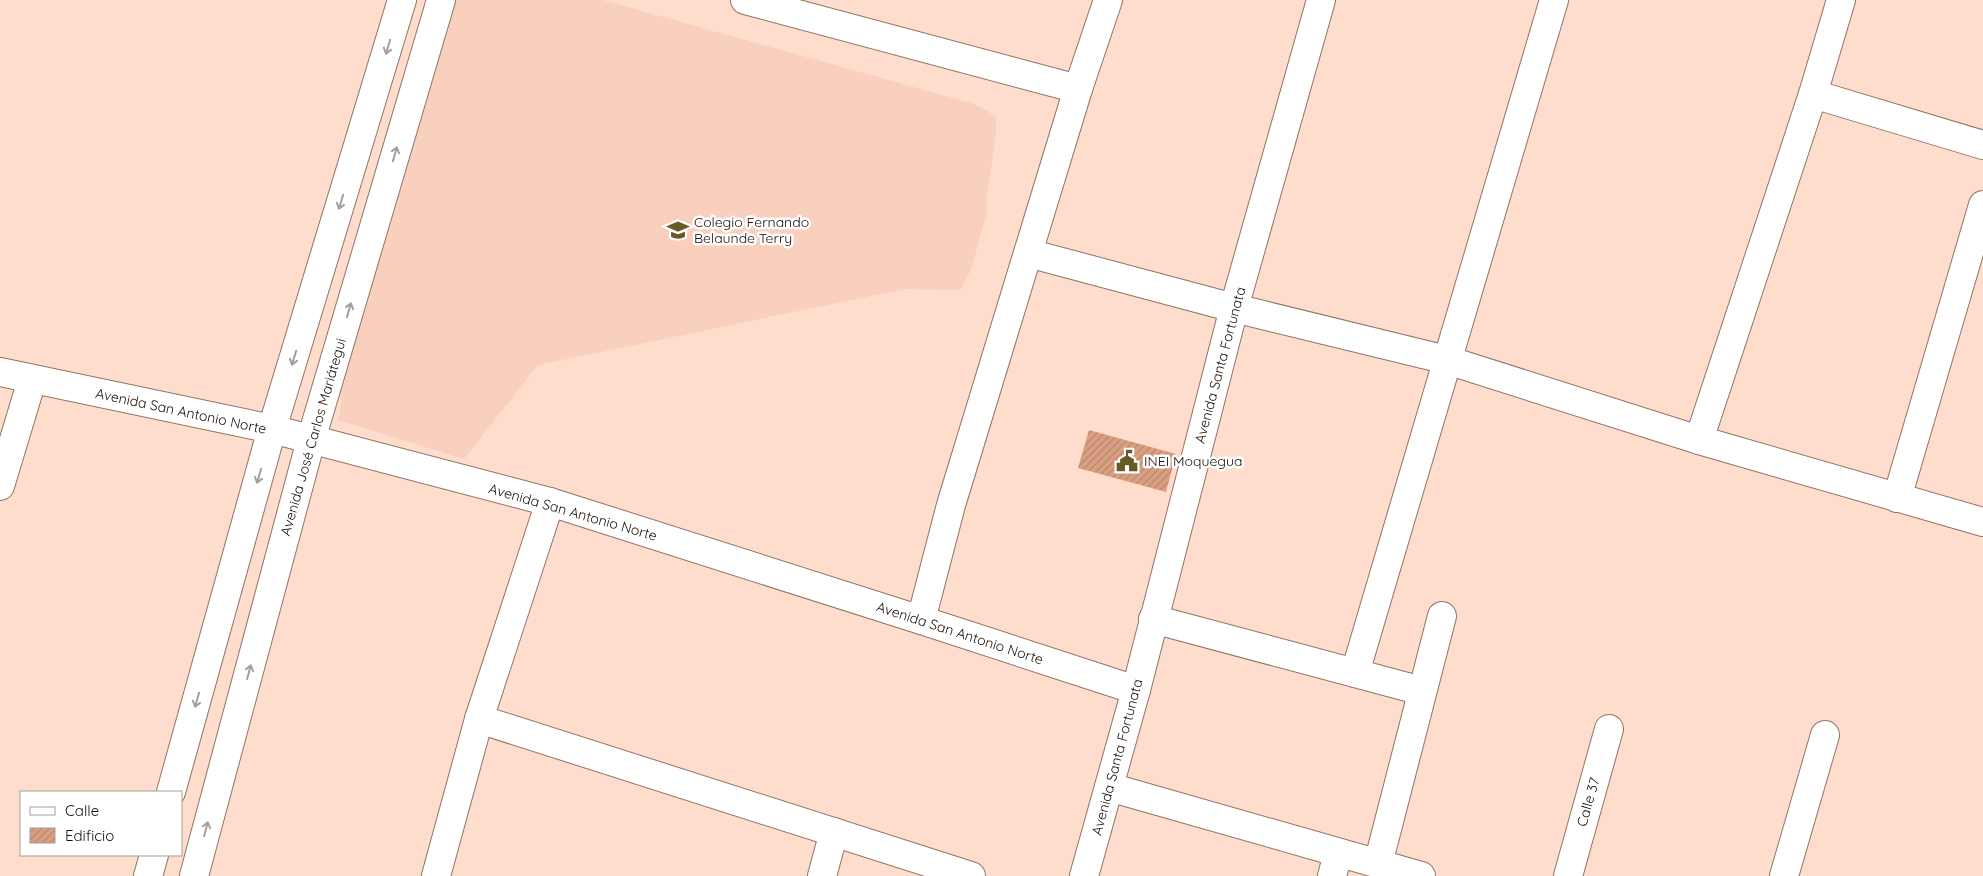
<svg xmlns="http://www.w3.org/2000/svg" width="1983" height="876" font-family="Quicksand,sans-serif">
<style>
.built{fill:#f8d0bd}
.building{fill:url(#building-hatch)}
.lines{fill:none;stroke-linecap:round;stroke-linejoin:round}
.minor-casing{stroke:#907365;stroke-width:30}
.tertiary-casing{stroke:#907365;stroke-width:30}
.minor{stroke:#fff;stroke-width:28}
.tertiary{stroke:#fff;stroke-width:28}
.oneway{stroke:#a39f9d}
.labels{text-anchor:middle;dominant-baseline:central;stroke-width:5;stroke-linejoin:round;paint-order:stroke}
.poi-label{font-size:14px;fill:#190e09;stroke:#fff;text-anchor:start}
.street-label{font-size:14px;fill:#190e09;stroke:#fff}
</style>
<defs>
<pattern id="building-hatch" width="6" height="6" patternUnits="userSpaceOnUse" patternTransform="scale(1.25)"><rect width="6" height="6" fill="#da9f82"/><path d="M-1 1l2-2M0 6l6-6M5 7l2-2" fill="none" stroke="#ba886f"/></pattern>
</defs>
<rect width="100%" height="100%" fill="#feddcd"/>
<polygon class="built" points="443,0 603,0 974,104 986,110 996,118 996,134 987,196 987,212 971,270 960,290 905,289 538,365 464,459 338,420 342,401 330,383"/>
<polygon class="building" points="1089,430 1176,454 1166,492 1078,468"/>
<g class="lines">
<g class="minor-casing">
<g id="minor">
<polyline points="745,0 1078,89"/>
<polyline points="1813,94 1983,145"/>
<polyline points="1028,253 1234,308 1447,360 1699,440 1983,522"/>
<polyline points="272,429 402,0"/>
<polyline points="311,440 441,0"/>
<polyline points="1699,440 1813,94 1841,0"/>
<polyline points="0,486 32,380"/>
<polyline points="1897,498 1983,205"/>
<polyline points="1153,619 1422,691"/>
<polyline points="921,620 951,505 1078,89 1108,0"/>
<polyline points="1355,673 1554,0"/>
<polyline points="479,719 971,876"/>
<polyline points="1109,787 1421,876"/>
<polyline points="1378,864 1442,616"/>
<polyline points="436,876 479,719 550,502"/>
<polyline points="822,876 834,832"/>
<polyline points="1332,876 1338,853"/>
<polyline points="1568,876 1609,729"/>
<polyline points="1784,876 1825,735"/>
</g>
</g>
<g class="tertiary-casing">
<g id="tertiary">
<polyline points="0,372 272,429 550,502 921,620 1136,690"/>
<polyline points="171,792 272,429"/>
<polyline points="148,876 154,855"/>
<polyline points="194,876 311,440"/>
<polyline points="1084,876 1136,690 1234,308 1321,0"/>
</g>
</g>
<use href="#minor" class="minor"/>
<use href="#tertiary" class="tertiary"/>
</g>
<defs><path id="oneway-shaft" d="M-6 0H5M1.5-3L5.5 0L1.5 3" fill="none" stroke-width="1.6" stroke-linecap="round" stroke-linejoin="round" transform="scale(1.25)"/></defs>
<g class="oneway">
<use href="#oneway-shaft" transform="translate(388 47) rotate(107)"/>
<use href="#oneway-shaft" transform="translate(395 154) rotate(-74)"/>
<use href="#oneway-shaft" transform="translate(341 202) rotate(107)"/>
<use href="#oneway-shaft" transform="translate(349 310) rotate(-74)"/>
<use href="#oneway-shaft" transform="translate(294 358) rotate(107)"/>
<use href="#oneway-shaft" transform="translate(259 476) rotate(106)"/>
<use href="#oneway-shaft" transform="translate(249 672) rotate(-75)"/>
<use href="#oneway-shaft" transform="translate(197 700) rotate(106)"/>
<use href="#oneway-shaft" transform="translate(206 829) rotate(-75)"/>
</g>
<defs>
<g id="school-bare" transform="scale(1.725)"><path d="M0-5L7-2L0 1L-7-2ZM-4 1L0 2.5L4 1V4Q0 6-4 4Z" fill="#685a27" stroke="#fff" stroke-width="2.5" paint-order="stroke"/></g>
<g id="civic-bare" transform="scale(1.725)"><path d="M-.6-6.5H3V-4.5H.6V-3L4-1V1h2V6H-6V1h2V-1L-.6-3ZM-1.2 2.5V6h2.4V2.5Z" fill="#685a27" stroke="#fff" stroke-width="2.5" paint-order="stroke"/></g>
</defs>
<g fill-rule="evenodd">
<use href="#school-bare" x="678" y="230"/>
<use href="#civic-bare" x="1127" y="461"/>
</g>
<g class="labels">
<g class="poi-label">
<text x="694" y="222">Colegio Fernando<tspan x="694" dy="16">Belaunde Terry</tspan></text>
<text x="1144" y="461">INEI Moquegua</text>
</g>
<g class="street-label">
<text transform="translate(1220 365) rotate(-75)">Avenida Santa Fortunata</text>
<text transform="translate(181 411) rotate(12)">Avenida San Antonio Norte</text>
<text transform="translate(313 437) rotate(-74)">Avenida José Carlos Mariátegui</text>
<text transform="translate(573 512) rotate(16)">Avenida San Antonio Norte</text>
<text transform="translate(960 633) rotate(18)">Avenida San Antonio Norte</text>
<text transform="translate(1117 757) rotate(-75)">Avenida Santa Fortunata</text>
<text transform="translate(1588 802) rotate(-74)">Calle 37</text>
</g>
</g>
<rect x="20" y="791" width="162" height="65" fill="#ffffff" stroke="#a39f9d"/>
<rect x="30" y="807" width="25" height="8" fill="#ffffff" stroke="#a39f9d"/>
<text x="65" y="816" font-size="15" fill="#190e09">Calle</text>
<rect x="30" y="828" width="25" height="15" fill="url(#building-hatch)" stroke="#a39f9d"/>
<text x="65" y="841" font-size="15" fill="#190e09">Edificio</text>
</svg>
